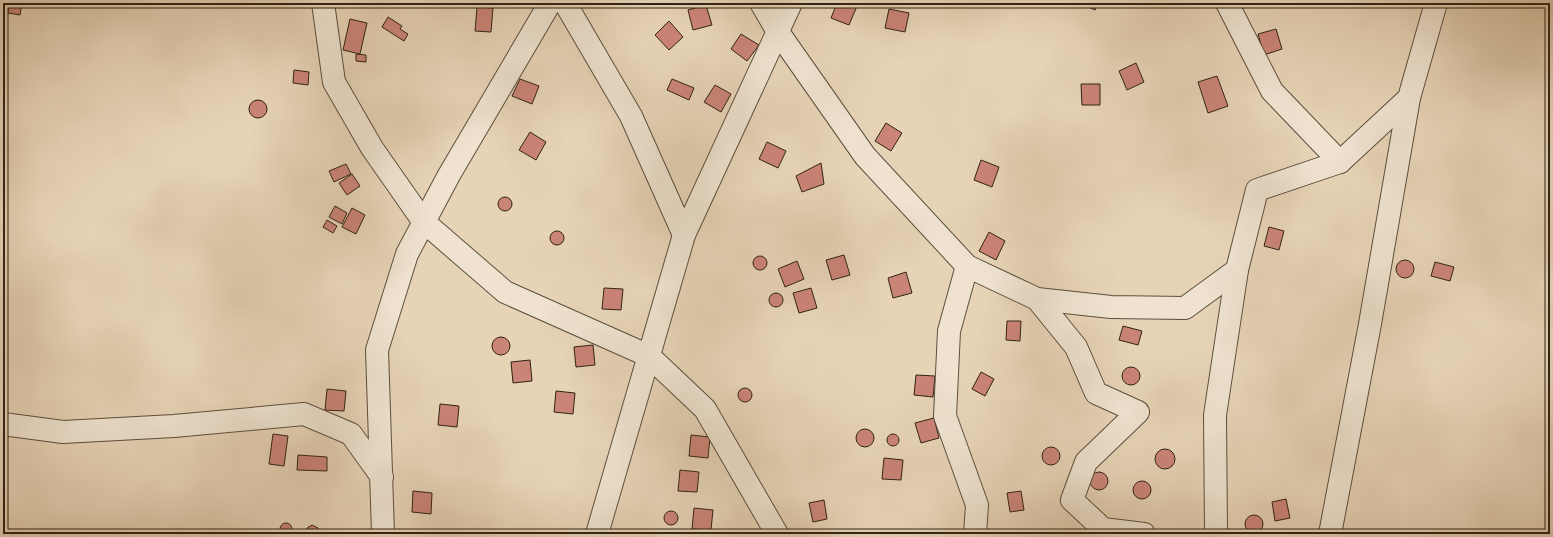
<svg xmlns="http://www.w3.org/2000/svg" width="1553" height="537" font-family="Cardo,serif">
<style>
.building{fill:#cb8478;stroke:#2e2315}
.lines{fill:none;stroke-linecap:round;stroke-linejoin:round}
.minor-casing{stroke:#5c4f3e;stroke-width:24}
.minor{stroke:#efe3d0;stroke-width:22}
</style>
<rect width="100%" height="100%" fill="#e7d4b7"/>
<filter id="stains"><feTurbulence type="fractalNoise" baseFrequency=".005" numOctaves="4"/><feColorMatrix values="0 0 0 0 .2 0 0 0 0 .09 0 0 0 0 .02 0 0 0 .5 -.17"/></filter>
<radialGradient id="worn" r=".72"><stop offset=".6" stop-color="#630" stop-opacity="0"/><stop offset="1" stop-color="#630" stop-opacity=".3"/></radialGradient>
<g class="building">
<polygon points="9,3 22,3 20,15 8,13"/>
<polygon points="455,3 471,3 470,6"/>
<polygon points="837,3 850,3 857,6 849,25 831,18"/>
<polygon points="1080,3 1098,3 1095,10"/>
<polygon points="706,5 712,25 693,30 688,10"/>
<polygon points="477,7 493,8 491,32 475,31"/>
<polygon points="889,9 909,13 905,32 885,28"/>
<polygon points="388,17 402,26 400,29 408,34 404,41 382,27"/>
<polygon points="350,19 367,23 360,54 343,50"/>
<polygon points="669,21 683,37 669,50 655,35"/>
<polygon points="1276,29 1282,49 1264,55 1258,34"/>
<polygon points="741,34 759,45 747,61 731,49"/>
<polygon points="356,54 366,55 366,62 356,61"/>
<polygon points="1136,63 1144,82 1127,90 1119,71"/>
<polygon points="294,70 309,72 308,85 293,83"/>
<polygon points="1217,76 1228,106 1208,113 1198,82"/>
<polygon points="520,79 539,86 532,104 512,96"/>
<polygon points="672,79 694,88 689,100 667,90"/>
<polygon points="1081,84 1100,84 1100,105 1082,105"/>
<polygon points="715,85 731,94 721,112 704,102"/>
<circle cx="258" cy="109" r="9"/>
<polygon points="886,123 902,133 891,151 875,141"/>
<polygon points="530,132 546,142 536,160 519,150"/>
<polygon points="767,142 786,151 778,168 759,159"/>
<polygon points="981,160 999,167 992,187 974,180"/>
<polygon points="821,163 824,184 802,192 796,176"/>
<polygon points="346,164 351,174 334,182 329,171"/>
<polygon points="352,174 360,186 347,195 339,183"/>
<circle cx="505" cy="204" r="7"/>
<polygon points="335,206 347,213 342,224 329,217"/>
<polygon points="352,208 365,215 356,234 342,227"/>
<polygon points="327,220 337,226 333,233 323,227"/>
<polygon points="1269,227 1284,231 1279,250 1264,246"/>
<circle cx="557" cy="238" r="7"/>
<polygon points="989,232 1005,241 996,260 979,251"/>
<polygon points="844,255 850,275 832,280 826,260"/>
<circle cx="760" cy="263" r="7"/>
<circle cx="1405" cy="269" r="9"/>
<polygon points="797,261 804,279 785,287 778,269"/>
<polygon points="1435,262 1454,267 1450,281 1431,276"/>
<polygon points="906,272 912,293 893,298 888,278"/>
<polygon points="604,288 623,289 621,310 602,309"/>
<polygon points="811,288 817,308 799,313 793,293"/>
<circle cx="776" cy="300" r="7"/>
<polygon points="1007,321 1021,321 1020,341 1006,340"/>
<polygon points="1123,326 1142,331 1138,345 1119,340"/>
<circle cx="501" cy="346" r="9"/>
<polygon points="593,345 595,365 576,367 574,347"/>
<polygon points="530,360 532,381 513,383 511,362"/>
<circle cx="1131" cy="376" r="9"/>
<polygon points="981,372 994,379 985,396 972,389"/>
<polygon points="916,375 935,376 933,397 914,395"/>
<circle cx="745" cy="395" r="7"/>
<polygon points="327,389 346,391 344,411 325,410"/>
<polygon points="556,391 575,393 573,414 554,412"/>
<polygon points="440,404 459,406 457,427 438,425"/>
<polygon points="934,418 939,438 921,443 915,423"/>
<circle cx="865" cy="438" r="9"/>
<circle cx="893" cy="440" r="6"/>
<polygon points="273,434 288,436 284,466 269,464"/>
<polygon points="691,435 710,437 708,458 689,456"/>
<circle cx="1051" cy="456" r="9"/>
<circle cx="1165" cy="459" r="10"/>
<polygon points="298,455 327,457 327,471 297,470"/>
<polygon points="884,458 903,460 901,480 882,479"/>
<polygon points="680,470 699,472 697,492 678,491"/>
<circle cx="1099" cy="481" r="9"/>
<circle cx="1142" cy="490" r="9"/>
<polygon points="413,491 432,493 431,514 412,512"/>
<polygon points="1021,491 1024,510 1010,512 1007,493"/>
<polygon points="1286,499 1290,518 1275,521 1272,502"/>
<polygon points="824,500 827,519 813,522 809,503"/>
<polygon points="694,508 713,510 711,530 692,529"/>
<circle cx="671" cy="518" r="7"/>
<circle cx="1254" cy="524" r="9"/>
<circle cx="286" cy="529" r="6"/>
<polygon points="312,525 318,528 319,534 306,534 307,528"/>
</g>
<g class="lines">
<g class="minor-casing">
<g id="minor">
<polyline points="323,3 334,82 372,148 423,221 505,292 649,356 705,409 777,534"/>
<polyline points="565,3 631,116 684,235"/>
<polyline points="761,3 778,32 865,156 967,266 1037,299 1111,307 1185,308 1237,270 1257,190 1340,162 1409,98 1436,3"/>
<polyline points="1227,3 1272,91 1340,162"/>
<polyline points="967,266 949,331 945,416 977,505 975,534"/>
<polyline points="1037,299 1076,347 1096,393 1138,412 1086,462 1072,500 1103,529 1144,534"/>
<polyline points="3,424 63,432 174,426 304,414 351,434 382,477"/>
<polyline points="383,534 377,350 407,254 449,175 550,3"/>
<polyline points="597,534 684,235 791,3"/>
<polyline points="1216,534 1215,415 1237,270"/>
<polyline points="1330,534 1370,324 1409,98"/>
</g>
</g>
<use href="#minor" class="minor"/>
</g>
<rect width="1553" height="537" fill="none" stroke="#e7d4b7" stroke-width="16"/>
<rect x="4" y="4" width="1545" height="529" fill="none" stroke="#2e2315" stroke-width="2"/>
<rect x="8" y="8" width="1537" height="521" fill="none" stroke="#2e2315"/>
<rect width="100%" height="100%" filter="url(#stains)"/>
<rect width="100%" height="100%" fill="url(#worn)"/>
</svg>
